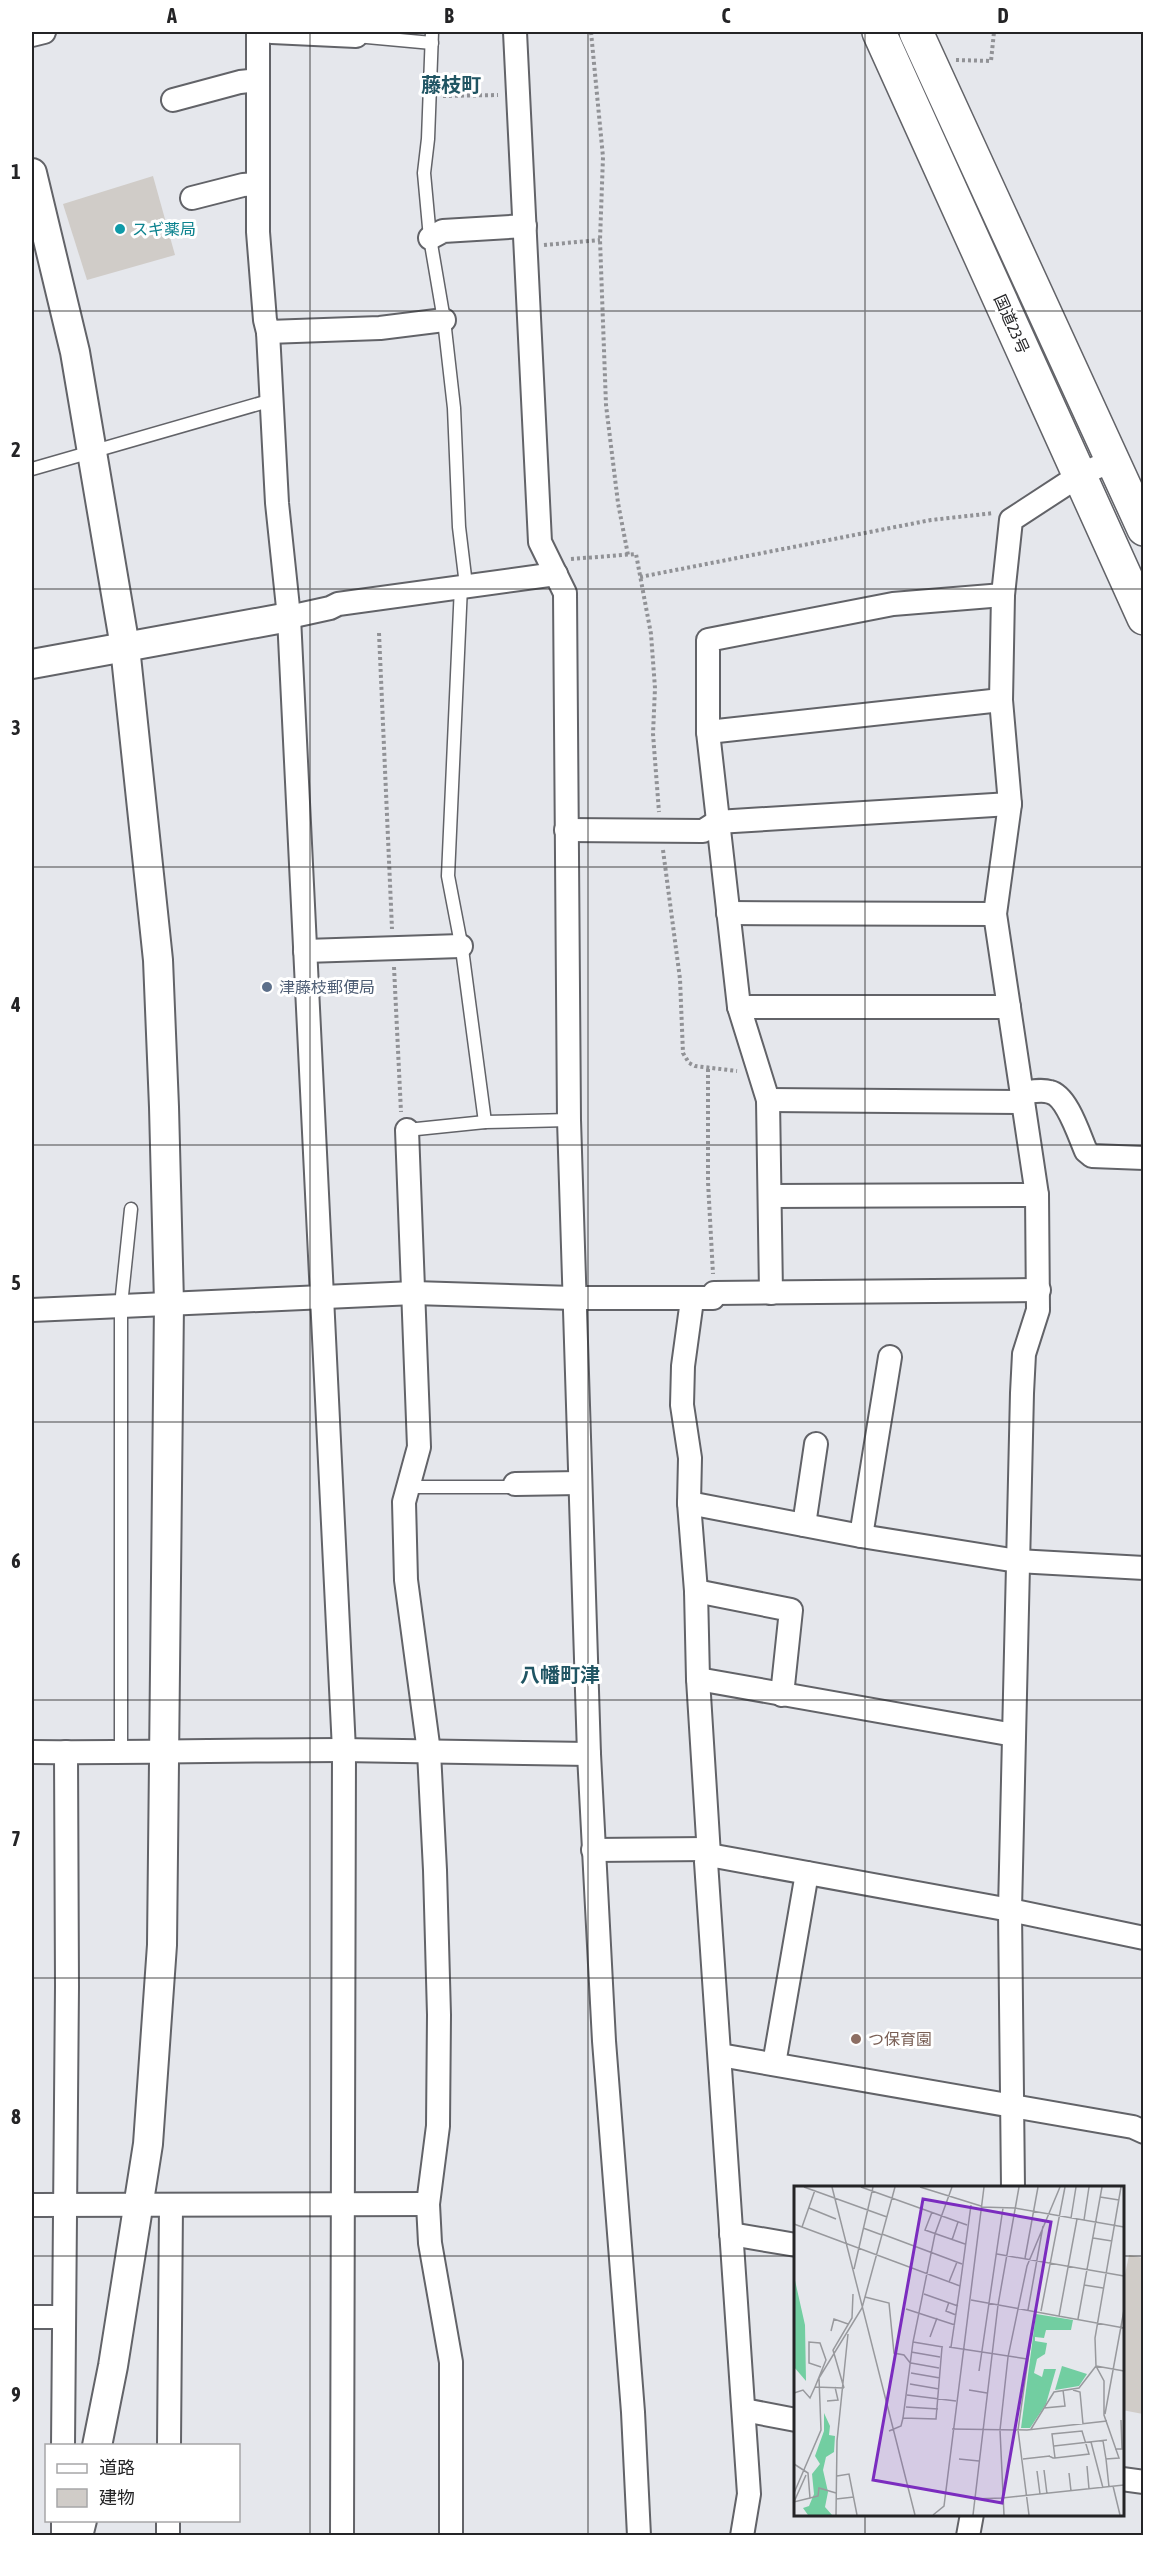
<svg xmlns="http://www.w3.org/2000/svg" width="1175" height="2567" font-family="'Asap Condensed','Noto Sans JP',sans-serif">
<style>
.building{fill:#d0ccc8}
.lines{fill:none;stroke-linecap:round;stroke-linejoin:round}
.service-casing{stroke:#626368;stroke-width:15}
.minor-casing{stroke:#626368;stroke-width:26}
.tertiary-casing{stroke:#626368;stroke-width:32}
.trunk-casing{stroke:#626368;stroke-width:36}
.path{stroke:#919296;stroke-width:4;stroke-dasharray:3 3;stroke-linecap:butt}
.service{stroke:#fff;stroke-width:12}
.minor{stroke:#fff;stroke-width:22}
.tertiary{stroke:#fff;stroke-width:28}
.trunk{stroke:#fff;stroke-width:33}
.grid{fill:none;stroke:#242426;stroke-width:1.5;stroke-opacity:0.55}
.culture-dot{fill:#0f9aa8;stroke:#fff;stroke-width:2}
.service-dot{fill:#5c6f8a;stroke:#fff;stroke-width:2}
.education-dot{fill:#8d6e63;stroke:#fff;stroke-width:2}
.labels{text-anchor:middle;dominant-baseline:central;stroke-width:6;stroke-linejoin:round;paint-order:stroke}
.culture-label{font-size:16px;fill:#0d838f;stroke:#fff;text-anchor:start}
.street-label{font-size:16px;fill:#242426;stroke:#fff}
.service-label{font-size:16px;fill:#4e5e75;stroke:#fff;text-anchor:start}
.education-label{font-size:16px;fill:#785e54;stroke:#fff;text-anchor:start}
.quarter-label{font-size:20px;font-weight:bold;fill:#205563;stroke:#fff}
.inset-road{fill:none;stroke:#98999d;stroke-width:1.5}
.view{fill:#7b2cbf;fill-opacity:0.15;stroke:#7b2cbf;stroke-width:3}
.inset-edge{fill:none;stroke:#242426;stroke-width:3}
.neatline{fill:none;stroke:#242426;stroke-width:2}
.grid-label{font-size:20px;text-anchor:middle;font-weight:bold;fill:#242426}
</style>
<rect width="100%" height="100%" fill="#e5e7ec"/>
<g class="building">
<polygon points="153,176 175,255 87,280 63,204"/>
<polygon points="1129,2255 1143,2258 1143,2414 1122,2410 1122,2289"/>
</g>
<g class="lines">
<g class="service-casing">
<g id="service">
<polyline points="432,32 428,139 424,173 430,238 444,320 454,408 459,527 466,585"/>
<polyline points="356,36 432,43"/>
<polyline points="32,469 272,400"/>
<polyline points="461,586 448,876 462,949 485,1122"/>
<polyline points="407,1130 485,1122 569,1120"/>
<polyline points="408,1487 511,1487 515,1484"/>
<polyline points="121,1754 121,1305 131,1209"/>
</g>
</g>
<g class="minor-casing">
<g id="minor">
<polyline points="258,32 258,232 265,320 268,332 277,503 289,617 344,1750 342,2536"/>
<polyline points="272,32 356,36 356,32"/>
<polyline points="515,32 540,542 565,593 569,1120 589,1754 604,2041 633,2412 639,2536"/>
<polyline points="32,35 44,32"/>
<polyline points="173,100 240,82 258,80"/>
<polyline points="192,198 243,185 258,184"/>
<polyline points="430,238 443,231 525,226"/>
<polyline points="268,332 380,328 444,320"/>
<polyline points="289,617 330,608 338,604 556,574"/>
<polyline points="708,732 1001,700"/>
<polyline points="566,830 703,831 717,822 1010,804"/>
<polyline points="728,913 995,914"/>
<polyline points="305,951 461,946"/>
<polyline points="739,1007 1009,1007"/>
<path d="M1021,1093c9,-1 20,-4 29,-1 17,4 29,43 36,59l6,5 52,2"/>
<polyline points="768,1100 1023,1102"/>
<polyline points="407,1130 419,1447 404,1502 406,1580 429,1752 435,1870 439,2015 438,2126 428,2204 430,2243 451,2362 451,2536"/>
<polyline points="771,1196 1037,1195"/>
<polyline points="714,1293 1039,1290"/>
<polyline points="771,1293 768,1100 739,1007 708,732 708,640 893,604 1003,595"/>
<polyline points="692,1300 683,1366 682,1405 690,1458 689,1503 696,1591 698,1679 709,1855"/>
<polyline points="32,1310 414,1293 573,1298 713,1298"/>
<polyline points="515,1484 580,1483"/>
<polyline points="689,1503 861,1536 1017,1561 1144,1568"/>
<polyline points="804,1525 816,1444"/>
<polyline points="861,1536 890,1357"/>
<polyline points="696,1591 791,1610 782,1695"/>
<polyline points="698,1679 1014,1735"/>
<path d="M32,1752c103,1 206,-2 310,-2 82,1 164,3 247,4"/>
<polyline points="593,1850 708,1849"/>
<polyline points="720,2055 1133,2127 1144,2132"/>
<polyline points="774,2064 807,1873"/>
<polyline points="1013,2188 1010,1910 1022,1393 1024,1354 1038,1310 1037,1195 995,914 1010,804 1001,700 1003,595 1011,520 1080,475 1113,460"/>
<polyline points="32,2205 428,2204"/>
<polyline points="731,2234 796,2245"/>
<polyline points="32,2317 64,2317"/>
<polyline points="744,2410 796,2420"/>
<polyline points="63,2446 67,1986 66,1752"/>
<polyline points="169,2446 171,2205"/>
<polyline points="1122,2479 1144,2482"/>
<polyline points="63,2536 63,2520"/>
<polyline points="168,2536 168,2520"/>
<polyline points="742,2536 749,2494 706,1862 709,1855 1010,1910 1144,1938"/>
<polyline points="968,2536 972,2514"/>
</g>
</g>
<g class="tertiary-casing">
<g id="tertiary">
<polyline points="32,173 75,352 125,647 158,960 164,1107 169,1303 162,1945 148,2144 113,2366 97,2446"/>
<polyline points="32,664 289,617"/>
<polyline points="78,2536 82,2520"/>
</g>
</g>
<g class="trunk-casing">
<g id="trunk">
<polyline points="879,32 1144,618"/>
<polyline points="916,32 1144,529"/>
</g>
</g>
<g class="path">
<polyline points="591,32 603,157 600,240 606,405 618,503 628,555"/>
<polyline points="956,60 991,61 994,32"/>
<polyline points="443,96 498,95"/>
<polyline points="544,245 600,240"/>
<polyline points="571,559 636,554 651,634 655,688 653,734 659,812"/>
<polyline points="640,577 931,520 994,513"/>
<polyline points="379,633 392,929"/>
<polyline points="663,850 680,979 683,1053 689,1063 695,1066 737,1071"/>
<polyline points="394,967 401,1112"/>
<polyline points="708,1069 708,1182 713,1274"/>
</g>
<use href="#service" class="service"/>
<use href="#minor" class="minor"/>
<use href="#tertiary" class="tertiary"/>
<use href="#trunk" class="trunk"/>
</g>
<path class="grid" d="M310,32v2504M588,32v2504M865,32v2156M32,311h1112M32,589h1112M32,867h1112M32,1145h1112M32,1422h1112M32,1700h1112M32,1978h1112M32,2256h764M1122,2256h22M865,2514v22"/>
<circle class="culture-dot" cx="120" cy="229" r="6"/>
<circle class="service-dot" cx="267" cy="987" r="6"/>
<circle class="education-dot" cx="856" cy="2039" r="6"/>
<g class="labels">
<g class="culture-label">
<text x="132" y="229">スギ薬局</text>
</g>
<g class="street-label">
<text transform="translate(1012 324) rotate(66)">国道23号</text>
</g>
<g class="service-label">
<text x="279" y="987">津藤枝郵便局</text>
</g>
<g class="education-label">
<text x="868" y="2039">つ保育園</text>
</g>
<g class="quarter-label">
<text x="451" y="84">藤枝町</text>
<text x="560" y="1674">八幡町津</text>
</g>
</g>
<g transform="translate(794 2186)">
<rect width="330" height="330" fill="#e5e7ec"/>
<path d="M0,90l11,49 1,56 -12,-14zM242,128l37,6 -2,10h-25l-2,8 -9,-1v4l12,2 -2,11 -8,5 -3,14 8,4 2,-8h12l-10,35 -16,24h-9zM30,227l6,13 -1,9 6,1 -1,16 -8,5 -3,13 5,22 -3,15 7,8h-24l-5,-7 6,-2 5,-12 -2,-20 8,-10 -5,-8 9,-25z" fill="#72cea1"/>
<path d="M268,180l25,8 -8,12 -24,4z" fill="#72cea1"/>
<path class="inset-road" d="M10,1l83,30M38,1l83,328M67,1l106,38M126,1l61,19M306,11l19,3M187,21l34,1 109,19M15,22l27,11M138,26l-7,18 40,14M277,32l5,-31M290,34l5,-33M0,38l166,62 11,-81M8,41l13,-37M69,42l19,7M88,48l80,30M299,52l19,3M158,54l6,-18M203,68l127,22M231,72l13,-71M60,83l19,-82M155,96l8,-20M290,99l19,3M130,108l34,12M71,111l24,6 5,50 10,2 7,9M177,114l153,28M155,116l-3,9 10,4M112,123l49,16M234,124l15,-84M247,125l24,-124M265,130l18,-97M284,133l24,-132M37,145l3,-12 14,5M136,151l7,-19M119,156l30,5M155,161l78,12M157,161l9,-61M117,166l29,5M117,177l28,5M302,180l28,5M185,185l24,-163M117,187l29,5M116,198l29,5M21,201l11,-27 -6,-17 -11,-1v21l12,4M50,202l-11,-38 19,-32 1,-24M175,204l18,3M279,204l7,2 3,32M0,207l9,-3 7,8 5,-11 29,1M113,209l49,6M33,215l11,-1 -3,-13M112,221l32,2M250,222l21,-2 -2,-16M311,228l19,-104M109,232l33,1 6,-72M158,243l75,1 80,-9M237,243l23,-37 25,-4 17,-22M95,245l12,-5 2,-8 10,-76 22,-108 17,-47M309,255l3,18 13,-1 -15,-43v-34l-8,-15 -1,-28 26,-151M297,256l12,46M260,260l53,-6M321,263h7l-1,-29M255,270l4,2h2l34,-4 -7,-23 -30,3 3,24M165,273l20,2M229,273l27,-3M312,273l3,28M0,278l14,9 2,25 8,-2 1,-8 17,5M293,280l2,23M250,284l3,24M243,285l3,23M275,287l2,18M12,289l-12,27 16,-4M43,290l12,-2 8,41M319,300l7,29M0,307l27,-63 -2,-52 43,-70 33,-121M208,312l122,-13M42,313l18,-2M179,313l29,-1M42,329l1,-74 11,-107M139,329l11,-9 40,-319M179,329l25,-210 21,-118M210,329l-4,-85 8,-73 19,-91 33,-79M235,329l-11,-85 17,-119"/>
<path class="view" d="M129,13l128,23 -49,281 -129,-23z"/>
<rect width="330" height="330" class="inset-edge"/>
</g>
<rect width="1175" height="2567" fill="none" stroke="#ffffff" stroke-width="66"/>
<rect x="45" y="2444" width="195" height="78" fill="#ffffff" stroke="#a7a7a8" stroke-width="1.5"/>
<rect x="57" y="2464" width="30" height="9" fill="#ffffff" stroke="#a7a7a8" stroke-width="1.5"/>
<text x="99" y="2474" font-size="18" fill="#242426">道路</text>
<rect x="57" y="2489" width="30" height="18" fill="#d0ccc8" stroke="#a7a7a8" stroke-width="1.5"/>
<text x="99" y="2504" font-size="18" fill="#242426">建物</text>
<rect x="33" y="33" width="1109" height="2501" class="neatline"/>
<g class="grid-label">
<text x="172" y="23">A</text>
<text x="449" y="23">B</text>
<text x="726" y="23">C</text>
<text x="1003" y="23">D</text>
<text x="16" y="179">1</text>
<text x="16" y="457">2</text>
<text x="16" y="735">3</text>
<text x="16" y="1012">4</text>
<text x="16" y="1290">5</text>
<text x="16" y="1568">6</text>
<text x="16" y="1846">7</text>
<text x="16" y="2124">8</text>
<text x="16" y="2402">9</text>
</g>
</svg>
